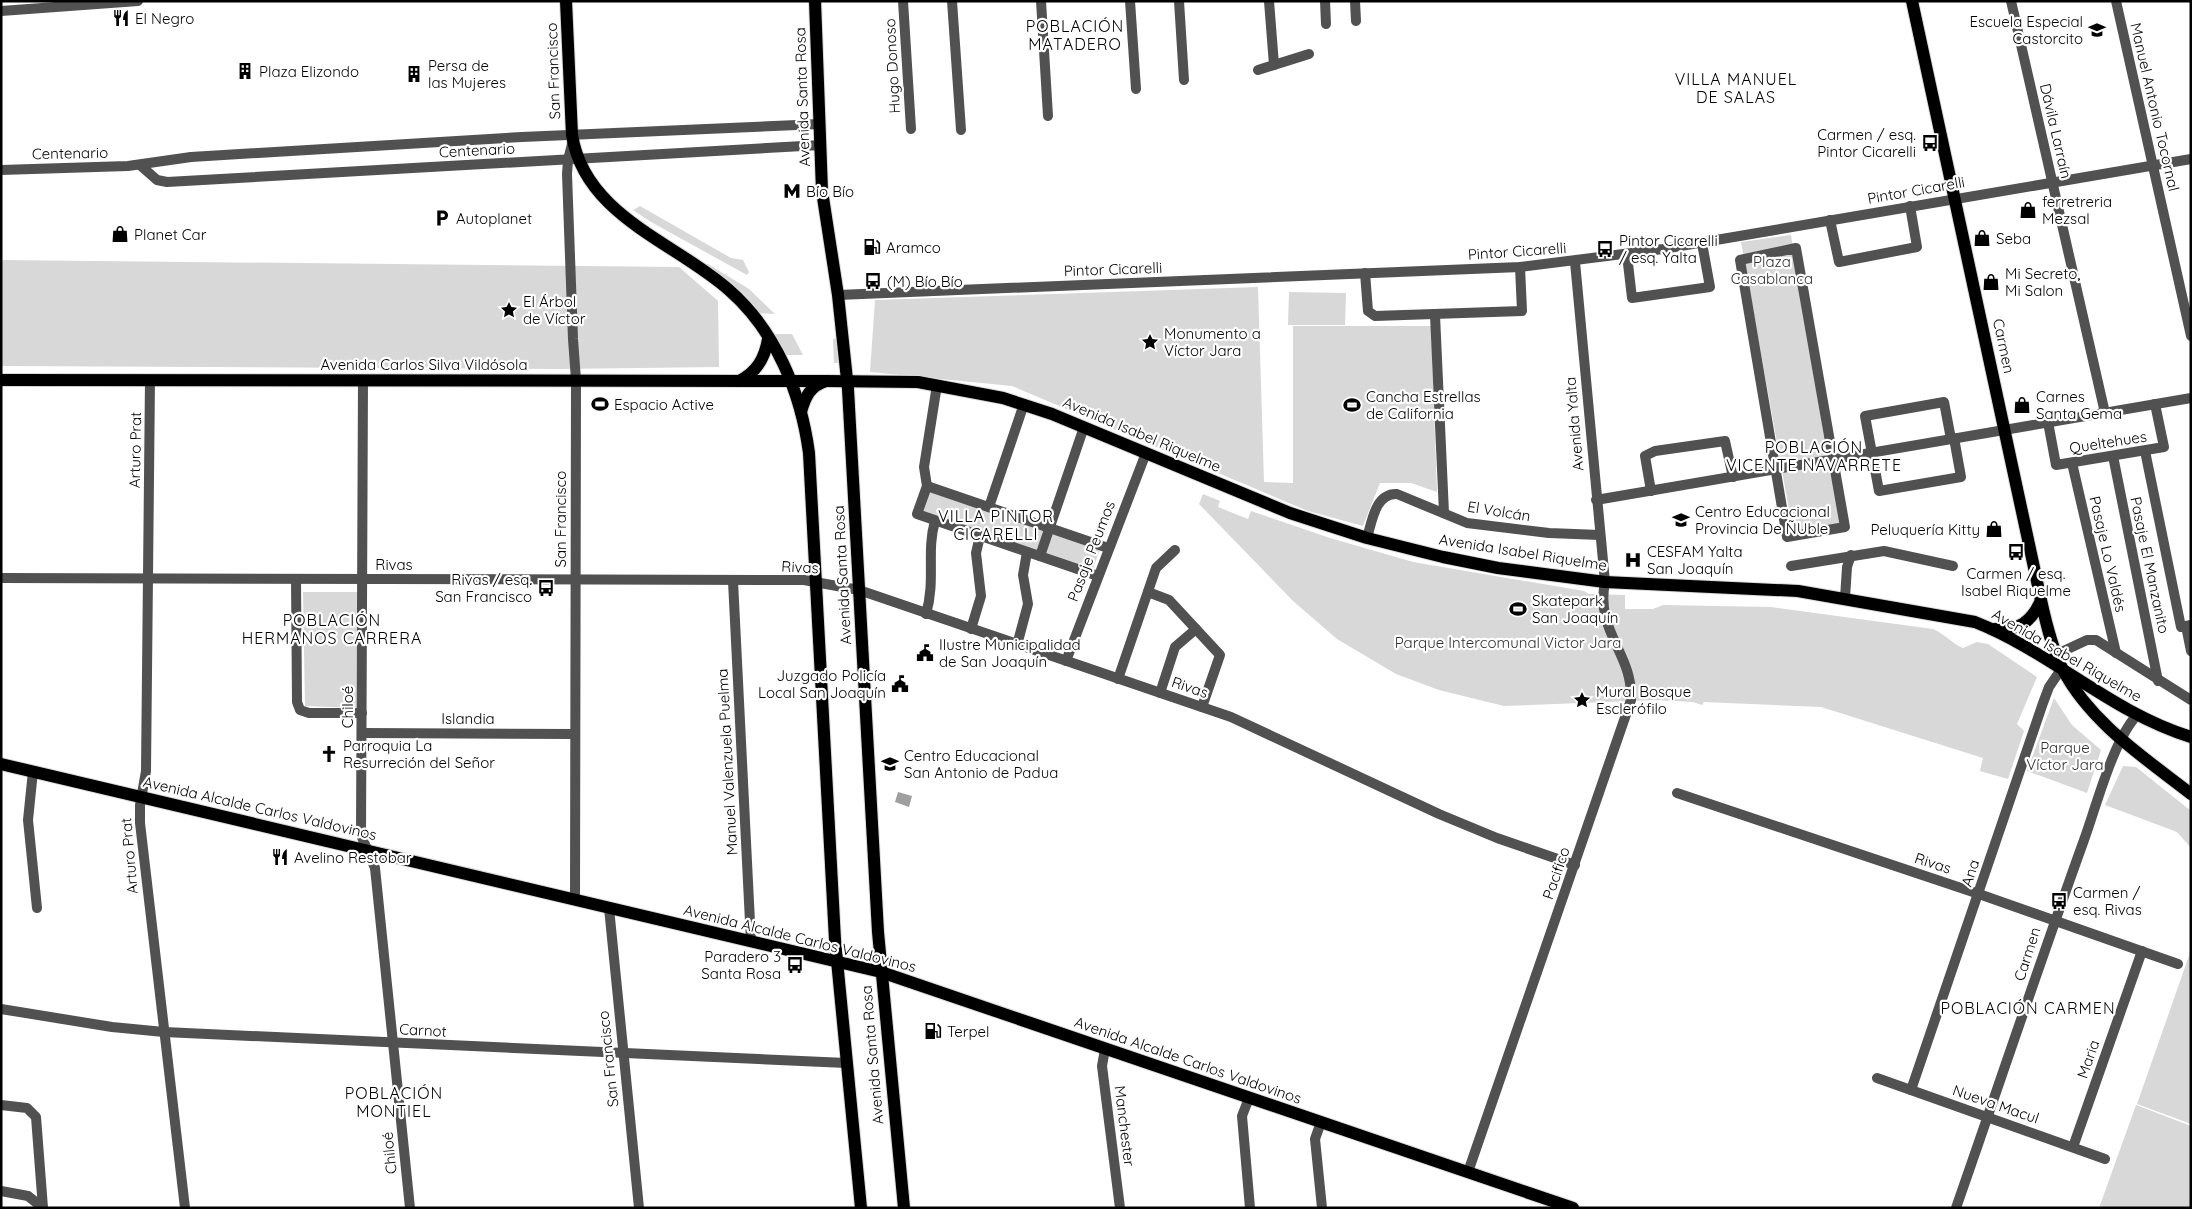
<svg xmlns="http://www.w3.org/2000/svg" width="2192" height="1209" font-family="Quicksand,sans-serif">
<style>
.green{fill:#d8d8d8}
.water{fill:#9f9f9f}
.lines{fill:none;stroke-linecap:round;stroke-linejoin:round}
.major-casing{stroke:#dbdbdb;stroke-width:14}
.minor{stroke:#515151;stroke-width:10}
.major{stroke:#000;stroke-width:12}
.labels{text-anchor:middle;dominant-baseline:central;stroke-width:4.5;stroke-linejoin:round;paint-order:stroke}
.poi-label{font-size:15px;fill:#000;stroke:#fff;text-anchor:start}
.street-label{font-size:15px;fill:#000;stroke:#fff}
.park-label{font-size:15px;fill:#2f2f2f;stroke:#fff}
.neighbourhood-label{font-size:16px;letter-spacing:1px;fill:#000;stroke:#fff}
</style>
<rect width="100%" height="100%" fill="#fff"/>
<g class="green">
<polygon points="640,206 731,258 743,260 749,272 747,275 651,222 633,210"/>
<polygon points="1791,235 1829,468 1843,524 1793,532 1741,242"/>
<polygon points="1,260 679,267 718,301 719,367 560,369 1,366"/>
<polygon points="702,264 708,264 749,289 775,314 757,313"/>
<polygon points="1258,287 1264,482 1293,483 1293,326 1431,326 1437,492 1411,483 1380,483 1363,526 1308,511 1012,386 870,372 875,300"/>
<polygon points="1289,292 1346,293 1345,325 1288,325"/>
<polygon points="774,334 792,334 803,355 785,355"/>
<polygon points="837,338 838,363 834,363 833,339"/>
<polygon points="928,489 1100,549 1092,572 920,513"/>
<path d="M1203,494l17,7 -2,6 30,12 3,-8 79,27 83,24 171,29 5,3 36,1v14h28l10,-4 108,2 162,22c12,5 18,14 30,19l14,-6 11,2 49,33 -20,47 7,7 -16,48 -28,-8 3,-13 -162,-51 -117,-5 -2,3 -9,-3 -36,-2 -153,6 -65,-16 -43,-16 -59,-35 -44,-38 -94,-97z"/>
<polygon points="303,592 357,592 356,708 305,706"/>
<polygon points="2054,698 2072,725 2101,750 2087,793 2027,771"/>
<polygon points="2123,766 2136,767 2191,811 2191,848 2177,832 2105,805"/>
<polygon points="2191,950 2191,1124 2137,1104"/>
<polygon points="2136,1105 2191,1126 2191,1208 2099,1208"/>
</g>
<polygon class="water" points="898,792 912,796 909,807 895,802"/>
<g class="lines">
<g class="major-casing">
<g id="major">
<path d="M566,1l6,134c13,81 103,107 157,155 47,41 72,103 80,163l26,487 26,268"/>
<polyline points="815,1 822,191 838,295 848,389 878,932 904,1208"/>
<path d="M1912,1l129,599c5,23 11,49 22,70 28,53 82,88 128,124"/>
<path d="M1,380l825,1 92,1 85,16 49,16 238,99 77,25 76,19 55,11 107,14 193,9 177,31c76,30 137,91 216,115"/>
<path d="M739,381c18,-9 26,-23 29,-42"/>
<path d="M801,412c4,-15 9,-26 25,-31"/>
<path d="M1995,629c23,2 37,-7 46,-29"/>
<polyline points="1,764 881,972 1573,1208"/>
</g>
</g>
<g class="minor">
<polyline points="903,1 911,129"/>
<polyline points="952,1 961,130"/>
<polyline points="1041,1 1048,116"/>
<polyline points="1130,1 1136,89"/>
<polyline points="1179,1 1184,80"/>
<polyline points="1269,1 1274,65"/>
<polyline points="1325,1 1326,24"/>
<polyline points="1355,1 1356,21"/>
<polyline points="2011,1 2105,413"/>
<polyline points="2116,1 2191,336"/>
<polyline points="1,11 138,1"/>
<polyline points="1258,70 1309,54"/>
<polyline points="573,140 568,160 567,174 573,339 576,380 575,900"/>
<polyline points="140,165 157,180 167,182 821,145"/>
<polyline points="1,170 128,166 191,157 522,137 820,124"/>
<polyline points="1830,220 1839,262 1917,247 1910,206"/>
<polygon points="1796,248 1845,527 1787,537 1740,260"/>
<polyline points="1627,255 1632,298 1710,287 1702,243"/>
<polyline points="1365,273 1368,311 1375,316 1522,311 1520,267"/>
<polyline points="838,295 1520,267 1663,249 2191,159"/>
<polyline points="1435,315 1444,513"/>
<polyline points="150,380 146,771 140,805 140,823 185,1208"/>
<polyline points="363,380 361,835 375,868 410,1208"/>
<polyline points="937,385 924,467 927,486 917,514 1098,576"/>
<polyline points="2048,422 2056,465 2164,447 2155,404"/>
<polyline points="1951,439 1944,402 1865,416 1879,491 1961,477 1954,438"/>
<polyline points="2145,451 2181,627 2191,625"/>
<polyline points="2113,456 2158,681"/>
<polyline points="2072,463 2116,653"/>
<polyline points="927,486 1108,548"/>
<polyline points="1651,491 1645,456 1655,451 1725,441 1733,477"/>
<polyline points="1596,500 2191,398"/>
<polyline points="989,507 1024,404"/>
<path d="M1367,538c5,-16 8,-45 30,-44l70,29 82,10 51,2"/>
<polyline points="1040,556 1084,427"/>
<polyline points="1791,566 1884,551 1953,566"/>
<polyline points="1,578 804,580 859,590 1231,717 1439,814 1497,838 1575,865"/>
<polyline points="296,579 297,702 300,710 309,713 362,713"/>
<polyline points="733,581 751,942"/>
<polyline points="1148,592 1169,600 1220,655 1202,707"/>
<polyline points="1845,598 1847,567 1851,555"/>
<path d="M926,614c10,-34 0,-62 9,-93"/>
<polyline points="2186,626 2191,651"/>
<polyline points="971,629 981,596 976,553 980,536"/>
<polyline points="1017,645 1028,604 1023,575 1027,552"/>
<polyline points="2057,654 2087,640 2096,640 2191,700"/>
<polyline points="1066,661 1146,453"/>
<polyline points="1118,679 1156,568 1175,550"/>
<polyline points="1160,693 1175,647 1196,629"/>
<polyline points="362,733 575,734"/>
<polyline points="33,771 28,820 37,908"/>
<polyline points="1677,793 1979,894 2178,964"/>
<polyline points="609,908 639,1208"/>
<polyline points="1,1009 112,1027 164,1032 846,1063"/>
<polyline points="1105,1049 1102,1066 1120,1208"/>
<polyline points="1877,1078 2105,1159"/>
<polyline points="1911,1090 2043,703 2049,687 2062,668"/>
<polyline points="1249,1098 1242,1116 1250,1208"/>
<polyline points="1,1105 27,1108 36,1117 43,1208"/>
<polyline points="1321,1122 1315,1139 1322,1208"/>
<polyline points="2073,1147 2142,951"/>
<path d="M1468,1172l163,-472c2,-48 -36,-67 -26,-118l-30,-320"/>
<polyline points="1,1191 28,1196 43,1208"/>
<path d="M1956,1208c43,-123 84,-246 128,-368 13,-36 29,-99 53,-125"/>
</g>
<use href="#major" class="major"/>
</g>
<defs>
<g id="restaurant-bare" transform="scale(1.35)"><path d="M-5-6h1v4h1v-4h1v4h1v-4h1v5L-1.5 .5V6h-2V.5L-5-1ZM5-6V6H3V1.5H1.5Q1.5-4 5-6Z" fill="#000" stroke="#fff" stroke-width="2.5" paint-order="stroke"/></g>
<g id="school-bare" transform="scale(1.35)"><path d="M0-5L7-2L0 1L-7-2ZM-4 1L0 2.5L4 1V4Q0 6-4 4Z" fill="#000" stroke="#fff" stroke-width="2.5" paint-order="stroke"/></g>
<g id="building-bare" transform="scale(1.35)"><path d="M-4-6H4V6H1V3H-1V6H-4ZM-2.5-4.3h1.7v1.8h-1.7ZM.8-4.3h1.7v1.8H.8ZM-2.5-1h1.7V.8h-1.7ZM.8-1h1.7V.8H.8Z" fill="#000" stroke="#fff" stroke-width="2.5" paint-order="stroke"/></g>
<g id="bus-bare" transform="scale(1.35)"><path d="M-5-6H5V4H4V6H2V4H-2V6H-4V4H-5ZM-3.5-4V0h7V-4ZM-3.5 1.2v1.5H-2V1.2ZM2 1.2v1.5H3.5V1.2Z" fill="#000" stroke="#fff" stroke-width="2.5" paint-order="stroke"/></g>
<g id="metro-bare" transform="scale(1.35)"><path d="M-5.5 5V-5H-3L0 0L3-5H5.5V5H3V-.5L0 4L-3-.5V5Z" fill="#000" stroke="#fff" stroke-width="2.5" paint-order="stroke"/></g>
<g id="shop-bare" transform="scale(1.35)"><path d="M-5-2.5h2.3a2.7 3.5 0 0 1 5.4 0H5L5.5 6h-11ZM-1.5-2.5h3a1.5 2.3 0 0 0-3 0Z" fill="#000" stroke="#fff" stroke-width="2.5" paint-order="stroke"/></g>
<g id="parking-bare" transform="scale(1.35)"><path d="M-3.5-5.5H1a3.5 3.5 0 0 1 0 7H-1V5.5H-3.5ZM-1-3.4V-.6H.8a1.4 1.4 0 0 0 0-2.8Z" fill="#000" stroke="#fff" stroke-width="2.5" paint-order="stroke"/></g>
<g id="fuel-bare" transform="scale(1.35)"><path d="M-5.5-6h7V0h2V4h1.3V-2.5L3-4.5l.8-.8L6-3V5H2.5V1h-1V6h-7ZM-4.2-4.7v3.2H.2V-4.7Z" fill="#000" stroke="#fff" stroke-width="2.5" paint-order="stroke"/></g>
<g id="sight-bare" transform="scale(1.35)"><path d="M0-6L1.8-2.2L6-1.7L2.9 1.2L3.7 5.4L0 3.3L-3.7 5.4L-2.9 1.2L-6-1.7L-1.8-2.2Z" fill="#000" stroke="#fff" stroke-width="2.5" paint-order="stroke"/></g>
<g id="stadium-bare" transform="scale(1.35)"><path d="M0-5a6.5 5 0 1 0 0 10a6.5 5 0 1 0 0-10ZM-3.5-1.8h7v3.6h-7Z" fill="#000" stroke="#fff" stroke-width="2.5" paint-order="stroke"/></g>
<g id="hospital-bare" transform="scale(1.35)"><path d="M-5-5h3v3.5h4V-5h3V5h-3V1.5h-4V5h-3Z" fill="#000" stroke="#fff" stroke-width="2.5" paint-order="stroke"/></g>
<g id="civic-bare" transform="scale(1.35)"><path d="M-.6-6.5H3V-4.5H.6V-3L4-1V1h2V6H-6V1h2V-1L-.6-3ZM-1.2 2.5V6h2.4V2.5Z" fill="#000" stroke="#fff" stroke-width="2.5" paint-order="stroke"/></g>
<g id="church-bare" transform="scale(1.35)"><path d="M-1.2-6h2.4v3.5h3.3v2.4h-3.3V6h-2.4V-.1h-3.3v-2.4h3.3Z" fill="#000" stroke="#fff" stroke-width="2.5" paint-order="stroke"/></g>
</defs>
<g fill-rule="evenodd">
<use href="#restaurant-bare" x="121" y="18"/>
<use href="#school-bare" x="2097" y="30"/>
<use href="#building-bare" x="245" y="71"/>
<use href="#building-bare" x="414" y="74"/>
<use href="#bus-bare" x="1930" y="143"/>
<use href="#metro-bare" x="792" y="191"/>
<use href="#shop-bare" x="2028" y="210"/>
<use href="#parking-bare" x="442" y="218"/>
<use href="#shop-bare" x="120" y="234"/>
<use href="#shop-bare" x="1982" y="238"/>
<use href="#fuel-bare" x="872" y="247"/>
<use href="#bus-bare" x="1605" y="249"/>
<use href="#bus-bare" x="873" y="281"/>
<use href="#shop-bare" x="1991" y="282"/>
<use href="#sight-bare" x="509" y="310"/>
<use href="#sight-bare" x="1150" y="342"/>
<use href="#stadium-bare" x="600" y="404"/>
<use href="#stadium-bare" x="1352" y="405"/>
<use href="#shop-bare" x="2022" y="405"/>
<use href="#school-bare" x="1681" y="520"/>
<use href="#shop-bare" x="1994" y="529"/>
<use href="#bus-bare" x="2016" y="552"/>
<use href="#hospital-bare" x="1633" y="560"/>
<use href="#bus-bare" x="546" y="588"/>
<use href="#stadium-bare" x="1518" y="609"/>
<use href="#civic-bare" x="925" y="653"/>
<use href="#civic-bare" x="900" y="684"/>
<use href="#sight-bare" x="1582" y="700"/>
<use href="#church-bare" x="329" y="754"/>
<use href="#school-bare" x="890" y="764"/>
<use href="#restaurant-bare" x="280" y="857"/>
<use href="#bus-bare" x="2059" y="901"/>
<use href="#bus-bare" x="795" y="965"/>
<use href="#fuel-bare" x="933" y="1031"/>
</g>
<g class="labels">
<g class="poi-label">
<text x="135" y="18">El Negro</text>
<text x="2083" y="21" text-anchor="end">Escuela Especial<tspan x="2083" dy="17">Castorcito</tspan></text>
<text x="428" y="65">Persa de<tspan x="428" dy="17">las Mujeres</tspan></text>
<text x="259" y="71">Plaza Elizondo</text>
<text x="1916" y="134" text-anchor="end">Carmen / esq.<tspan x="1916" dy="17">Pintor Cicarelli</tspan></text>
<text x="806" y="191">Bío Bío</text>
<text x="2042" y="201">ferretreria<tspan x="2042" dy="17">Mezsal</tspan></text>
<text x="456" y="218">Autoplanet</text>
<text x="134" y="234">Planet Car</text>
<text x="1996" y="238">Seba</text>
<text x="1619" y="240">Pintor Cicarelli<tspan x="1619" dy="17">/ esq. Yalta</tspan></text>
<text x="886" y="247">Aramco</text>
<text x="2005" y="273">Mi Secreto,<tspan x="2005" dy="17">Mi Salon</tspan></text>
<text x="887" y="281">(M) Bío Bío</text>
<text x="523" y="301">El Árbol<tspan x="523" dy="17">de Víctor</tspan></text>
<text x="1164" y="333">Monumento a<tspan x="1164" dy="17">Víctor Jara</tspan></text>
<text x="1366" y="396">Cancha Estrellas<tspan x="1366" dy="17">de California</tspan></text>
<text x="2036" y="396">Carnes<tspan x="2036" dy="17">Santa Gema</tspan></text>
<text x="614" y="404">Espacio Active</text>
<text x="1695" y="511">Centro Educacional<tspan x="1695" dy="17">Provincia De ÑUble</tspan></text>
<text x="1980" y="529" text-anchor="end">Peluquería Kitty</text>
<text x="1647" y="551">CESFAM Yalta<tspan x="1647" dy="17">San Joaquín</tspan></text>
<text x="2016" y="573" text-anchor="middle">Carmen / esq.<tspan x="2016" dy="17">Isabel Riquelme</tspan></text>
<text x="532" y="579" text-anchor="end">Rivas / esq.<tspan x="532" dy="17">San Francisco</tspan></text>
<text x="1532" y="600">Skatepark<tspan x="1532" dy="17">San Joaquín</tspan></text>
<text x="939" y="644">Ilustre Municipalidad<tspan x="939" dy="17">de San Joaquín</tspan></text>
<text x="886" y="675" text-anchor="end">Juzgado Policía<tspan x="886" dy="17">Local San Joaquín</tspan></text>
<text x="1596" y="691">Mural Bosque<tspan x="1596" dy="17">Esclerófilo</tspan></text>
<text x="343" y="745">Parroquia La<tspan x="343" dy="17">Resurreción del Señor</tspan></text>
<text x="904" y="755">Centro Educacional<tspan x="904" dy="17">San Antonio de Padua</tspan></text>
<text x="294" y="857">Avelino Restobar</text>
<text x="2073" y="892">Carmen /<tspan x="2073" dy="17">esq. Rivas</tspan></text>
<text x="781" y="956" text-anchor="end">Paradero 3<tspan x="781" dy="17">Santa Rosa</tspan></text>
<text x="947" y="1031">Terpel</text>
</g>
<g class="street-label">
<text transform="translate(892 66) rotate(-93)">Hugo Donoso</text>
<text transform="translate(553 71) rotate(-92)">San Francisco</text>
<text transform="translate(802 97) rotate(-92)">Avenida Santa Rosa</text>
<text transform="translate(2155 107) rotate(77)">Manuel Antonio Tocornal</text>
<text transform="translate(2056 131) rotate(77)">Dávila Larraín</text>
<text transform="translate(477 150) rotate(-3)">Centenario</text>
<text transform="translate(70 153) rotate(-1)">Centenario</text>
<text transform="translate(1916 190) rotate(-10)">Pintor Cicarelli</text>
<text transform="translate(1517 251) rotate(-4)">Pintor Cicarelli</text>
<text transform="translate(1113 269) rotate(-2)">Pintor Cicarelli</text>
<text transform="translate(2004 346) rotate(78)">Carmen</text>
<text x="424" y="364">Avenida Carlos Silva Vildósola</text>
<text transform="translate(1574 424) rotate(-95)">Avenida Yalta</text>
<text transform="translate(1142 434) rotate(23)">Avenida Isabel Riquelme</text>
<text transform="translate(2108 442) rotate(-9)">Queltehues</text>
<text transform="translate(135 450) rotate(-89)">Arturo Prat</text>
<text transform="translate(1499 511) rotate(9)">El Volcán</text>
<text transform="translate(560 519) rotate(-90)">San Francisco</text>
<text transform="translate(1091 551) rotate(-69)">Pasaje Peumos</text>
<text transform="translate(1523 552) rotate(9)">Avenida Isabel Riquelme</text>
<text transform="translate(2108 554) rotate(77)">Pasaje Lo Valdés</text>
<text x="394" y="564">Rivas</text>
<text transform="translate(2150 565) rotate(78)">Pasaje El Manzanito</text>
<text transform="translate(800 567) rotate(3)">Rivas</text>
<text transform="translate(842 575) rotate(-93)">Avenida Santa Rosa</text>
<text transform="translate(2067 655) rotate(30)">Avenida Isabel Riquelme</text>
<text transform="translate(1190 687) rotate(19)">Rivas</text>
<text transform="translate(347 707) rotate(-90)">Chiloé</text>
<text x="468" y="718">Islandia</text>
<text transform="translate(727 762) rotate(-93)">Manuel Valenzuela Puelma</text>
<text transform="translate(260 808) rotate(13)">Avenida Alcalde Carlos Valdovinos</text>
<text transform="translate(129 856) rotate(-95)">Arturo Prat</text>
<text transform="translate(1933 863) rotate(18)">Rivas</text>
<text transform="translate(1556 873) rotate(-71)">Pacifico</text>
<text transform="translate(1970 873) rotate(-72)">Ana</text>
<text transform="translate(800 938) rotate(14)">Avenida Alcalde Carlos Valdovinos</text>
<text transform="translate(2027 954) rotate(-72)">Carmen</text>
<text transform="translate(423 1030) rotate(3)">Carnot</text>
<text transform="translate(872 1055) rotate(-95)">Avenida Santa Rosa</text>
<text transform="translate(608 1059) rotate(-96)">San Francisco</text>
<text transform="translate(2088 1059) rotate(-71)">Maria</text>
<text transform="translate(1188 1060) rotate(19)">Avenida Alcalde Carlos Valdovinos</text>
<text transform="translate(1996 1104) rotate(19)">Nueva Macul</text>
<text transform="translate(1125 1126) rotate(83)">Manchester</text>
<text transform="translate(389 1153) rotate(-96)">Chiloé</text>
</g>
<g class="park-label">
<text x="1772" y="261">Plaza<tspan x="1772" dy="17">Casablanca</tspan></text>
<text x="1508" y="642">Parque Intercomunal Victor Jara</text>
<text x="2065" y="747">Parque<tspan x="2065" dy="17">Víctor Jara</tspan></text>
</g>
<g class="neighbourhood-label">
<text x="1075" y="26">POBLACIÓN<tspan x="1075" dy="18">MATADERO</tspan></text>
<text x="1736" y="79">VILLA MANUEL<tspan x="1736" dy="18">DE SALAS</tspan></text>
<text x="1814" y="447">POBLACIÓN<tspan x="1814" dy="18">VICENTE NAVARRETE</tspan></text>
<text x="996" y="516">VILLA PINTOR<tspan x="996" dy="18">CICARELLI</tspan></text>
<text x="332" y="620">POBLACIÓN<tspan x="332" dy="18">HERMANOS CARRERA</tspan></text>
<text x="2028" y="1008">POBLACIÓN CARMEN</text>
<text x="394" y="1093">POBLACIÓN<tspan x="394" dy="18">MONTIEL</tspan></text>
</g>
</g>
<rect width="2192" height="1209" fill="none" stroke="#000000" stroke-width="5"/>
</svg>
